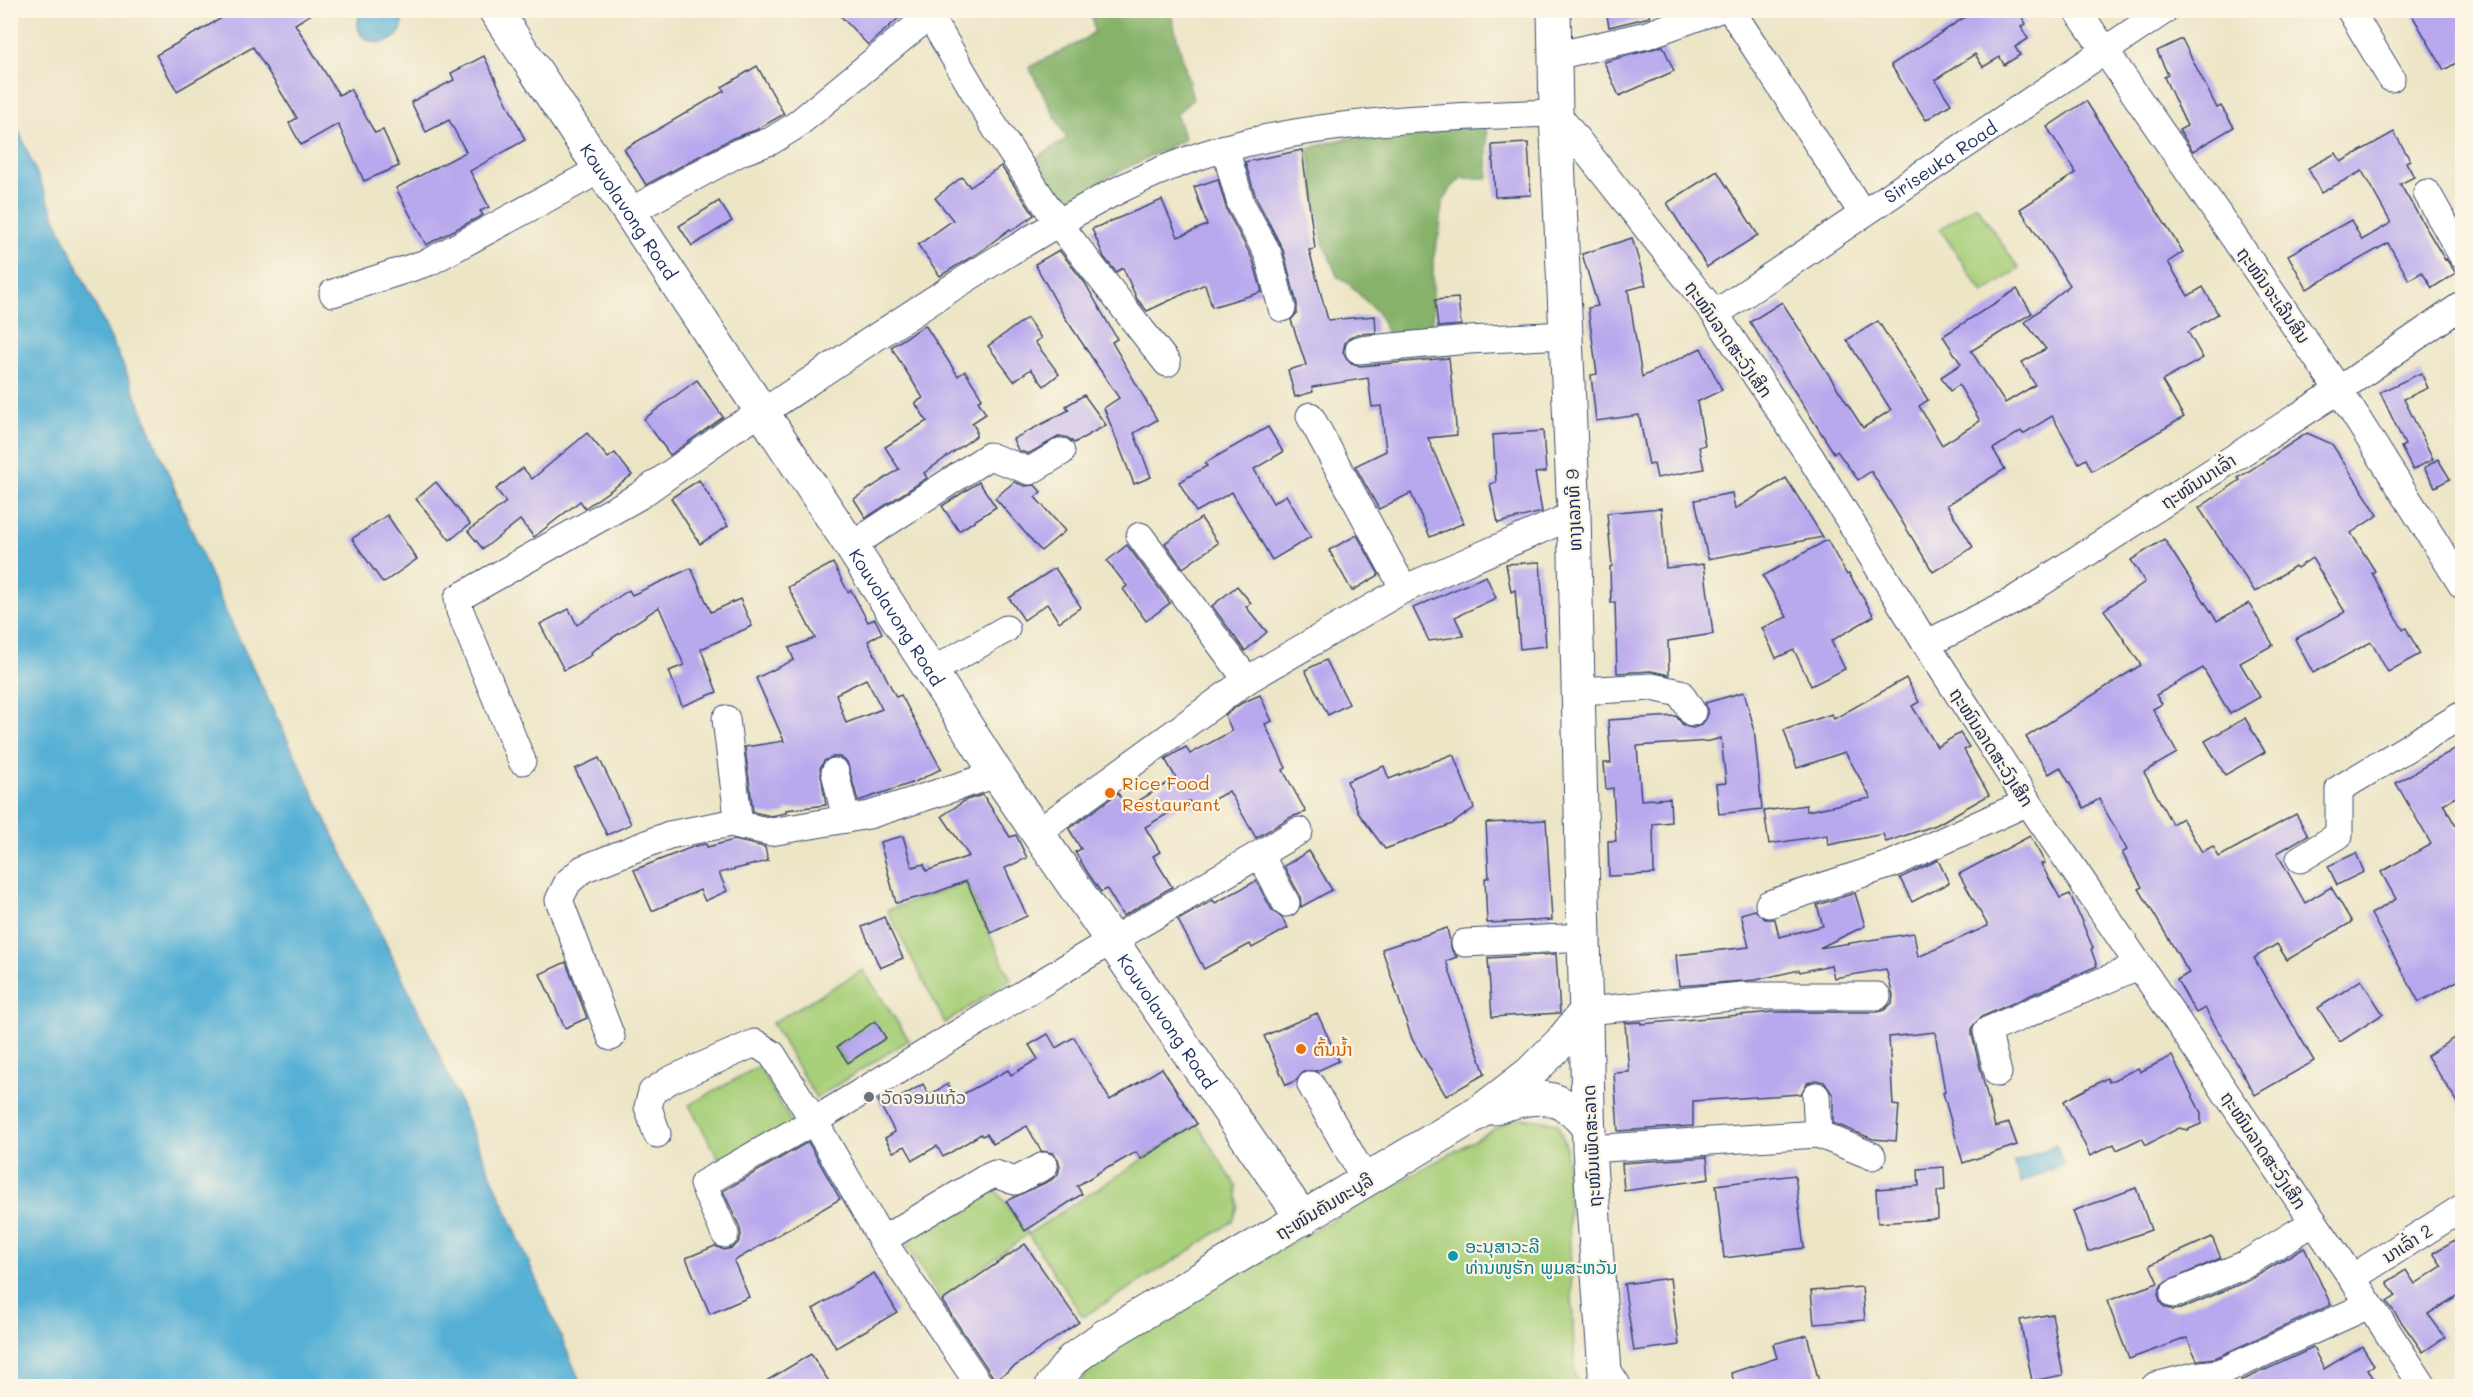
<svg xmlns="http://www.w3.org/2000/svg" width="2473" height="1397" font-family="Mali,'Noto Sans Lao',sans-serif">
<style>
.green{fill:#a8cf7a;stroke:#627f6c;stroke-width:1.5;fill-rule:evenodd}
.forest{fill:#86b26a;stroke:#507064;stroke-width:1.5}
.water{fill:#57b0d5;stroke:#39709a;stroke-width:1.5}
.building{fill:#b8a8ee;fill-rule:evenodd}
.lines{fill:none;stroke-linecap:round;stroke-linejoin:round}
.minor-casing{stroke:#3a4a6e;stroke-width:29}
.major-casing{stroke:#3a4a6e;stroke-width:35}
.minor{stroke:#fff;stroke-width:27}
.major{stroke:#fff;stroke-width:33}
.food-dot{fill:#e8710a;stroke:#fcf5e5;stroke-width:2}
.worship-dot{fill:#6b7280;stroke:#fcf5e5;stroke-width:2}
.culture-dot{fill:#0f9aa8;stroke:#fcf5e5;stroke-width:2}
.labels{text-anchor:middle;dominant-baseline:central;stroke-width:4.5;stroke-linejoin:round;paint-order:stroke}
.street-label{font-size:18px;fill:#1b2f5e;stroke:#fcf5e5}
.food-label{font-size:18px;fill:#c56008;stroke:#fcf5e5;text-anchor:start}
.worship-label{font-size:18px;fill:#5b616d;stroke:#fcf5e5;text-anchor:start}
.culture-label{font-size:18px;fill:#0d838f;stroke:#fcf5e5;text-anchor:start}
</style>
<rect width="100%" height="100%" fill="#fcf5e5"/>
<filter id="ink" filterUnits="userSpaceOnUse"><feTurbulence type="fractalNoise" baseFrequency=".0167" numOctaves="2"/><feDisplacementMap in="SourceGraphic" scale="12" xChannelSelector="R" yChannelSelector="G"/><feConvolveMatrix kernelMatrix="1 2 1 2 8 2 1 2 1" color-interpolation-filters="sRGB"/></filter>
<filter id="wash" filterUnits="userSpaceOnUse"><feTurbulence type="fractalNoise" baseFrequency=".008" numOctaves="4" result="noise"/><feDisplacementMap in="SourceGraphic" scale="24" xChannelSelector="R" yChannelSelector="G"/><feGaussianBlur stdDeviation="1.35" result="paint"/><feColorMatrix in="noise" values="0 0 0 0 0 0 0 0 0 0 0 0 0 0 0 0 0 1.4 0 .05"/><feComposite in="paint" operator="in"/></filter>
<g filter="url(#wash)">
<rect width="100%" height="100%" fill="#ece5c6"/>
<g class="green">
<polygon points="1976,205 2019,269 1983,293 1940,229"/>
<polygon points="966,883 1011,980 945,1023 887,910"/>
<path d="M863,970l46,70 -93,58 -44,-75zM875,1022l10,16 -38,25 -10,-16z"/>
<polygon points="759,1066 792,1124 722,1164 689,1105"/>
<polygon points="1516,1117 1557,1123 1566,1146 1575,1377 1582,1386 1078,1386 1092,1365 1144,1325"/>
<polygon points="1197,1124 1236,1186 1238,1206 1233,1221 1186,1253 1083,1317 1028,1234 940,1299 905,1242 908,1234 990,1182 1028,1234"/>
</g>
<g class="forest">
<polygon points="1097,11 1170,11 1193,99 1176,114 1185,139 1104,179 1082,195 1060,203 1027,164 1067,139 1029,67 1080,42 1094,32 1092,14"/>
<path d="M1486,127l2,51h-27l-9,9 -10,16 -2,26 -7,30v61l-6,14 -36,6 -13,-27 -29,-29 -12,-8 -14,-34 -15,-93c50,-18 124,-20 178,-22z"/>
</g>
<g class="water">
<path d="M399,11c19,40 -57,44 -38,0z"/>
<polygon points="10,110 57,222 127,374 224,608 438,1052 582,1386 11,1386"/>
<polygon points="2056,1145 2064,1164 2021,1183 2013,1163"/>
</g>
<g id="blocks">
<g class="building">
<polygon points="236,10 318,10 295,24 339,95 350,89 375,133 383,130 399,166 364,181 338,124 301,145 289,123 297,118 253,47 177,91 156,55"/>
<polygon points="835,10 908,10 868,45"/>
<polygon points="1606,10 1647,10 1650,17 1609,27"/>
<polygon points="1976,10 2018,10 2026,24 2021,27 2028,39 2015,47 2020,55 2004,65 2000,57 1983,67 1975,54 1935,80 1951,104 1926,120 1891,65"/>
<polygon points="2409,10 2463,10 2463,59 2444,70"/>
<polygon points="2182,39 2217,108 2221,106 2234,127 2193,151 2179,130 2187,126 2164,77 2168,75 2157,51"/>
<polygon points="1663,46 1674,71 1619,96 1604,62"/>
<polygon points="484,56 525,140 470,171 489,207 480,211 483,215 426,245 396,188 466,152 449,120 426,132 411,102 454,80 451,73"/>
<polygon points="757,66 784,114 756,130 733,138 646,185 624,149 724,91 722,87"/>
<polygon points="2086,101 2183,252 2168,262 2188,296 2203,287 2218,314 2188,332 2203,358 2162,381 2184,417 2092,471 2086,459 2079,463 2052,416 2023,434 2021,431 1993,449 2005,469 1947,505 1973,547 1933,572 1871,471 1858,480 1837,451 1834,453 1750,322 1782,302 1863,428 1891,410 1847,340 1878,321 1928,400 1919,406 1942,445 1980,421 1959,385 1950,391 1941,377 1961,364 1943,336 2017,289 2032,313 1971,351 2005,403 2035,385 2022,362 2046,349 2025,322 2070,285 2020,209 2076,173 2047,127"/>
<polygon points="2394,132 2410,160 2406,162 2414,177 2400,184 2445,260 2446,259 2456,273 2432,288 2422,272 2409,280 2388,243 2307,289 2288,255 2351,220 2362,240 2391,223 2362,171 2321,193 2308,168 2336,153 2341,162"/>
<polygon points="1528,143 1531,195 1495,197 1492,145"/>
<polygon points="1302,150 1315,249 1309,250 1328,320 1375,316 1376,333 1357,334 1349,338 1345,343 1343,352 1347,360 1353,364 1360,366 1449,358 1457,435 1428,438 1464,523 1430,537 1411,493 1379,509 1355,466 1386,451 1381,406 1372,407 1368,378 1312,387 1313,392 1295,397 1288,370 1306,365 1291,320 1297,313 1297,304 1283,250 1256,198 1245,162"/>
<polygon points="1001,166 1034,215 1011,231 1010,229 981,251 940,276 918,245 953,220 935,198 962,177 970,187"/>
<polygon points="1717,171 1758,235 1707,267 1667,203"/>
<polygon points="1218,179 1227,211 1253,260 1262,292 1212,307 1205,284 1147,311 1137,299 1123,268 1116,272 1104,257 1092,229 1162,200 1178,237 1207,225 1194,187"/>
<polygon points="719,201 732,221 692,246 679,226"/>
<polygon points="1632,238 1646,285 1628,290 1642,377 1701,348 1722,390 1697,402 1705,445 1699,447 1704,469 1657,478 1654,464 1649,465 1639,415 1596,421 1591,375 1597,374 1588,308 1598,306 1582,254"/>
<polygon points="1059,250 1085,283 1117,339 1112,342 1157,420 1134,433 1151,477 1134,484 1104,408 1119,398 1064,316 1035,264"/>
<polygon points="1458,298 1461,325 1438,327 1435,300"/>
<polygon points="1027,318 1041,338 1035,342 1059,374 1044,386 1031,369 1014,381 988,346"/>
<polygon points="925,325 958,376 965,371 982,398 978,401 986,414 972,423 976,429 976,436 924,473 927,478 866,518 854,499 899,469 885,447 927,421 915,403 923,398 891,347"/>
<polygon points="2421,373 2428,388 2404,399 2433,459 2413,470 2401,447 2405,445 2380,392"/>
<polygon points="697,380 723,417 670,455 644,419"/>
<polygon points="1084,395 1106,425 1074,443 1068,438 1060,436 1028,454 1018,450 1013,439 1069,410 1066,406"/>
<polygon points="1268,427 1283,452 1254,469 1273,503 1286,495 1311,537 1272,560 1232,492 1196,512 1179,482 1207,466 1205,463"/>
<polygon points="1543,431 1546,472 1535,473 1542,512 1498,523 1490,484 1496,482 1493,435"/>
<polygon points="587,433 608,458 615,453 632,475 585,508 580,501 534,537 520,520 483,549 468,531 506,502 496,489 523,468 532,479"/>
<polygon points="2307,433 2332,444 2378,515 2351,533 2375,571 2372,573 2403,630 2406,628 2420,654 2388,672 2371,642 2313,673 2295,639 2345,612 2312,558 2297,568 2295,566 2255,592 2199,508 2240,480 2238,478"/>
<polygon points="2438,459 2450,479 2435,487 2424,468"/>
<polygon points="1786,478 1823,537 1708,559 1695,500 1732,493 1735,509"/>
<polygon points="699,480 728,526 700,544 671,498"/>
<polygon points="436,482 470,524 450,540 416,499"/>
<polygon points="979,482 996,507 959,531 942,506"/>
<polygon points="1014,482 1025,486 1035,485 1041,492 1035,497 1065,531 1041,551 995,498"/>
<polygon points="1661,508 1666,568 1704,564 1713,634 1668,641 1669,675 1651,671 1617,673 1615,602 1611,603 1610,567 1612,566 1607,513"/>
<polygon points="387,515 417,559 383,583 352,539"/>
<polygon points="1201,518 1218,543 1183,568 1165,543"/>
<polygon points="1357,535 1379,575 1352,591 1329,550"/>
<polygon points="2164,539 2217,621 2249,603 2273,645 2240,663 2260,697 2230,714 2203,668 2156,695 2162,704 2153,709 2177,753 2144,772 2172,824 2182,818 2202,852 2213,846 2219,857 2296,814 2308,835 2277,853 2305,903 2331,887 2352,922 2287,960 2277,944 2254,958 2314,1061 2255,1095 2205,1008 2196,1013 2177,980 2189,973 2139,889 2142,887 2122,853 2127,850 2099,799 2084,808 2060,767 2049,774 2026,737 2141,665 2104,610 2145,582 2131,560"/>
<polygon points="1827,540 1847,575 1849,574 1874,616 1831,641 1845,669 1811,686 1794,650 1776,658 1762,628 1787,617 1763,576"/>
<polygon points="1127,545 1170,603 1146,621 1123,589 1127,586 1107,561"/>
<polygon points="1540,562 1546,646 1520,649 1515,590 1511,592 1506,564"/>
<path d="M833,563l15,29 3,-2 17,32 7,-3 7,14 -14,8 28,56 5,-2 40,74 -26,13 -57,19 -11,-39 -7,-5h-8l-8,4 -4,7 6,37 -40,5v3l-15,3 -18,-4 -8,-65 39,-6 -28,-63 38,-18 -5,-12 26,-10 -27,-51zM866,679l16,30 -36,14 -10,-29z"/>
<polygon points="691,568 711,612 740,599 752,626 701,649 717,692 682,706 669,671 684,665 659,607 591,652 592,655 564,670 540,624 569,609 577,625 629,590 632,595"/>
<polygon points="1055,568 1081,607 1059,622 1047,604 1024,620 1009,598"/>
<polygon points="1486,576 1496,598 1455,617 1464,636 1429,641 1413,608"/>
<polygon points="1237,586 1251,603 1246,607 1267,632 1245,651 1212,606"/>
<polygon points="1326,660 1349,704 1328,715 1305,670"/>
<polygon points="1906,678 1919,702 1912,706 1937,747 1960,733 1969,747 1964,750 1989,795 1936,825 1886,842 1883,834 1828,845 1827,835 1769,844 1764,811 1806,805 1807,811 1871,798 1845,752 1797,768 1784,730 1832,714 1834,719"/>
<polygon points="1744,692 1754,728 1762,809 1719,814 1716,784 1726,783 1721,738 1710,741 1637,746 1641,800 1670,798 1671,822 1653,824 1654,874 1609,876 1608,841 1616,841 1613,788 1606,789 1604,763 1611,763 1608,720 1676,716 1684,726 1693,728 1701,725 1706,719 1708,711 1705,703"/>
<polygon points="1260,695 1272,721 1265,724 1286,768 1283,770 1306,812 1291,817 1256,838 1229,791 1194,810 1189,801 1145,827 1160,852 1153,856 1172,887 1123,916 1107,889 1101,892 1088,873 1075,852 1081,849 1069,829 1118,793 1127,808 1176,778 1165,759 1186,747 1190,754 1232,731 1225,715 1242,703"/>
<polygon points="2245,718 2265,752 2225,775 2205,741"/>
<polygon points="2463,744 2463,793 2443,804 2463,838 2463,978 2419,1002 2371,914 2396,899 2381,872 2431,844 2396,783"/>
<polygon points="1453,754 1474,808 1452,824 1385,849 1359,814 1347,781 1384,766 1389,779"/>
<polygon points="599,758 631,824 607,835 575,769"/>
<polygon points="983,795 1010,837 1016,835 1027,858 1005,868 1027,916 991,933 966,881 932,894 896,903 880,842 903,836 912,867 924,864 926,871 969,856 942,816 966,800"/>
<polygon points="1546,820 1552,920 1487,923 1485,878 1489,878 1486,823"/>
<polygon points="2030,836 2045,863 2041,864 2060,898 2070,894 2093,948 2091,949 2097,966 1981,1017 1972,1027 1972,1035 1995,1127 2009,1123 2017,1145 1963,1163 1943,1093 1945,1092 1935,1032 1889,1037 1893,1105 1899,1106 1896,1141 1873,1139 1833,1123 1833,1095 1824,1082 1816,1080 1807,1083 1801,1094 1693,1101 1693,1126 1618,1131 1614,1073 1629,1072 1625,1023 1641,1022 1641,1024 1773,1012 1877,1012 1884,1010 1892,1003 1893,995 1886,969 1834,978 1831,965 1800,972 1799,970 1756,980 1679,986 1676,955 1749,947 1741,914 1755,910 1765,919 1775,919 1779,937 1823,926 1817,905 1855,893 1865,926 1819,948 1914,933 1918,957 1988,926 1959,874"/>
<polygon points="734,840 765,847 768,861 719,873 727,891 705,901 700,890 652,911 634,870 695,846 706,844 707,847"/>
<polygon points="1309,851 1332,890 1301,907 1300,896 1284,866"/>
<polygon points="2356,853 2364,872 2337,885 2328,866"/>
<polygon points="1938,860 1949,883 1912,902 1900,878"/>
<polygon points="1256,881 1272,910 1282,918 1288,928 1252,948 1250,944 1204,969 1178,920 1213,900 1215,903"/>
<polygon points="884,917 903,958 880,968 862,927"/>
<polygon points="1447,928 1452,951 1457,957 1446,961 1485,1074 1446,1096 1412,1039 1382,949"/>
<polygon points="1556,954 1560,1013 1492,1017 1488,958"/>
<polygon points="566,962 587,1018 565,1028 540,974"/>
<polygon points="2361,980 2383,1014 2340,1042 2318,1008"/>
<polygon points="1317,1013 1339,1061 1317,1071 1304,1071 1297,1080 1286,1085 1264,1036"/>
<polygon points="875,1021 886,1038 848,1063 837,1047"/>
<polygon points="2463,1032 2463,1110 2427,1056"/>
<polygon points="1048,1034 1056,1048 1074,1037 1110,1100 1162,1068 1197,1124 1141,1159 1136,1152 1110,1167 1109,1166 1077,1186 1082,1194 1025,1231 1006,1201 1051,1180 1058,1174 1060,1166 1058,1159 1053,1153 1041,1151 1027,1126 993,1144 987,1134 982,1136 981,1134 943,1157 937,1146 913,1160 905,1146 893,1152 885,1138 895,1132 878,1101 891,1092 896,1100 923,1084 929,1095 948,1084 956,1098 1008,1070 1011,1075 1038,1059 1029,1045"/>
<polygon points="2172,1056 2201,1113 2201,1124 2187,1130 2179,1128 2146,1145 2142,1138 2117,1150 2114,1144 2090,1156 2064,1101 2107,1078 2109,1082 2138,1068 2140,1072"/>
<polygon points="808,1142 840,1199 734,1261 749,1297 710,1314 686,1258 715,1246 724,1250 732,1248 738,1243 741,1236 740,1228 723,1191"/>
<polygon points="1707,1157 1709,1179 1624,1191 1622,1163"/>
<polygon points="1944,1167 1945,1190 1937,1191 1938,1219 1878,1223 1876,1189 1919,1186 1918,1169"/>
<polygon points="1795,1175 1804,1248 1724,1258 1716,1185"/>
<polygon points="2136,1188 2151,1230 2088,1252 2073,1211"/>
<polygon points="2463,1235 2463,1292 2428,1314 2445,1337 2423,1352 2387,1302 2396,1296 2387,1282 2406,1270 2415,1284 2442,1266 2433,1253"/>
<polygon points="2212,1237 2221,1258 2162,1284 2158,1293 2160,1301 2165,1307 2173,1310 2180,1309 2250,1280 2304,1247 2331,1305 2215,1358 2197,1360 2187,1338 2129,1359 2107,1301 2158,1283 2150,1265"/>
<polygon points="1025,1244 1079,1322 995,1380 942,1301"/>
<polygon points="874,1273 897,1312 836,1348 813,1309"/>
<polygon points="1670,1278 1679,1345 1634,1351 1624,1284"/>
<polygon points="1862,1287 1865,1320 1814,1324 1811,1291"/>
<polygon points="2052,1314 2063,1375 2032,1381 2020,1320"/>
<polygon points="1807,1335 1820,1386 1736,1386 1731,1373 1777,1358 1773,1344"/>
<polygon points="2362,1346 2374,1365 2368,1369 2378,1386 2243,1386 2241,1381 2313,1348 2324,1369"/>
<polygon points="811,1354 832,1386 758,1386"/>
</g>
</g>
</g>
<g filter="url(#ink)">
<use href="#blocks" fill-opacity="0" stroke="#3a4a6e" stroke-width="1.5"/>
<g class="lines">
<g class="minor-casing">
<g id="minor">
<polyline points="1731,10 1863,214"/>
<polyline points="2077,10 2339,390 2462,585"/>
<polyline points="2350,10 2391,78"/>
<polyline points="930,16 996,129 1058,223 1167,363"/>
<polyline points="1555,56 1647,35 1717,10"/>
<polyline points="1225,148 1241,204 1268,254 1282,308"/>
<polyline points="2427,193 2462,255"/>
<polyline points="629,212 740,152 771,141 795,126 936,10"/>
<polyline points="333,293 429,262 601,169"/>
<path id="s1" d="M1715,314l450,-304"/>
<polyline points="1359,350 1469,340 1565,335"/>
<polyline points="1310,416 1404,589"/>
<polyline points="1140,536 1247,680"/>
<polyline points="851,546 989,456 1030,471 1061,452"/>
<polyline points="1926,644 2011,602 2339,390 2462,305"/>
<polyline points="932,671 1006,629"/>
<polyline points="1578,691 1652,687 1680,693 1692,712"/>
<polyline points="726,719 739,825"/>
<path d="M522,761l-62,-150 -2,-13 181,-102 94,-67 29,-16c78,-52 156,-105 236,-154 72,-44 146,-89 228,-111 107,-29 220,-31 330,-35l159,201 96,144 115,186 102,158 324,476 71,108"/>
<polyline points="835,772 846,819"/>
<polyline points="1037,833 1247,680 1404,589 1574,515"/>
<polyline points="1260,855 1286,903"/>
<polyline points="2300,859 2339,835 2339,789 2462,715"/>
<polyline points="1769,904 1892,864 2028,802"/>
<polyline points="1465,943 1584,937"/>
<polyline points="1586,1011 1742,996 1877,996"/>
<polyline points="611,1037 559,900 568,882 583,869 669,835 731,823 771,832 869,815 997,774"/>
<polyline points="1998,1073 1987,1031 2138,966"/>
<polyline points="1311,1085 1366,1181"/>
<polyline points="1816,1096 1818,1134"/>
<polyline points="657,1134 648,1107 652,1092 670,1080 755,1043 772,1054 814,1121 703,1184 725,1234"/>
<polyline points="1589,1149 1818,1134 1872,1156"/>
<polyline points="882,1240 986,1178 995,1174 1015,1181 1044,1166"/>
<polyline points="2352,1278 2462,1208"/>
<polyline points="2174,1294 2244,1265 2314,1222"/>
<polyline points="980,1386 882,1240 814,1121 1089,954 1299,831"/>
<polyline points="2155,1386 2194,1376 2219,1373 2369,1305"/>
</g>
</g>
<g class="major-casing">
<g id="major">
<path id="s2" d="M495,10l356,536 146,228 306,445"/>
<polyline points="1554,10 1556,113 1574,515 1589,1149 1605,1372 1614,1386"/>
<path d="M1493,1108c42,-14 68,-18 96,21"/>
<polyline points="1052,1386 1073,1359 1103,1337 1478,1113 1530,1073 1561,1042 1586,1011"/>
</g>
</g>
<use href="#minor" class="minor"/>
<use href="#major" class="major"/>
</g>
</g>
<g class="food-dot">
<circle cx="1110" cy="793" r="6"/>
<circle cx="1301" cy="1049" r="6"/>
</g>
<circle class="worship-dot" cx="869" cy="1097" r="6"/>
<circle class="culture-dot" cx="1453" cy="1256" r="6"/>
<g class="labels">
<g class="street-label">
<text stroke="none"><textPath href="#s1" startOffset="272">Siriseuka Road</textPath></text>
<text stroke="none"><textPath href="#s2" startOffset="242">Kouvolavong Road</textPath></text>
<text transform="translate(2274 295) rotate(55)">ຖະໜົນຈະເລີນສິນ</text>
<text transform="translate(1729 339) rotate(55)">ຖະໜົນລາດສະວົງເສິກ</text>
<text transform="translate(2198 481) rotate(-33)">ຖະໜົນນາເລົ່າ</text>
<text transform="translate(1573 510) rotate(-92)">ທາງເລກທີ 9</text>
<text stroke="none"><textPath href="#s2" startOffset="728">Kouvolavong Road</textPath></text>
<text transform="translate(1992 747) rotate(57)">ຖະໜົນລາດສະວົງເສິກ</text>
<text stroke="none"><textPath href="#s2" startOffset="1214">Kouvolavong Road</textPath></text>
<text transform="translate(1591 1146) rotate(-93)">ຖະໜົນເພັດສະລາດ</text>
<text transform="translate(2264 1150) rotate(56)">ຖະໜົນລາດສະວົງເສິກ</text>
<text transform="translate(1324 1206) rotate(-31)">ຖະໜົນຄັນທະບູລີ</text>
<text transform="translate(2407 1243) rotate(-33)">ນາເລົ່າ 2</text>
</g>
<g class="food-label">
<text x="1122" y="783">Rice Food<tspan x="1122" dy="21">Restaurant</tspan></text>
<text x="1313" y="1049">ຕົ້ນນໍ້າ</text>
</g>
<g class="worship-label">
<text x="881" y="1097">ວັດຈອມແກ້ວ</text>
</g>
<g class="culture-label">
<text x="1465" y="1246">ອະນຸສາວະລີ<tspan x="1465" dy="21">ທ່ານໜູຮັກ ພູມສະຫວັນ</tspan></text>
</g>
</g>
<rect width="2473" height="1397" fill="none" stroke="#fcf5e5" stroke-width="36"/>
</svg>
